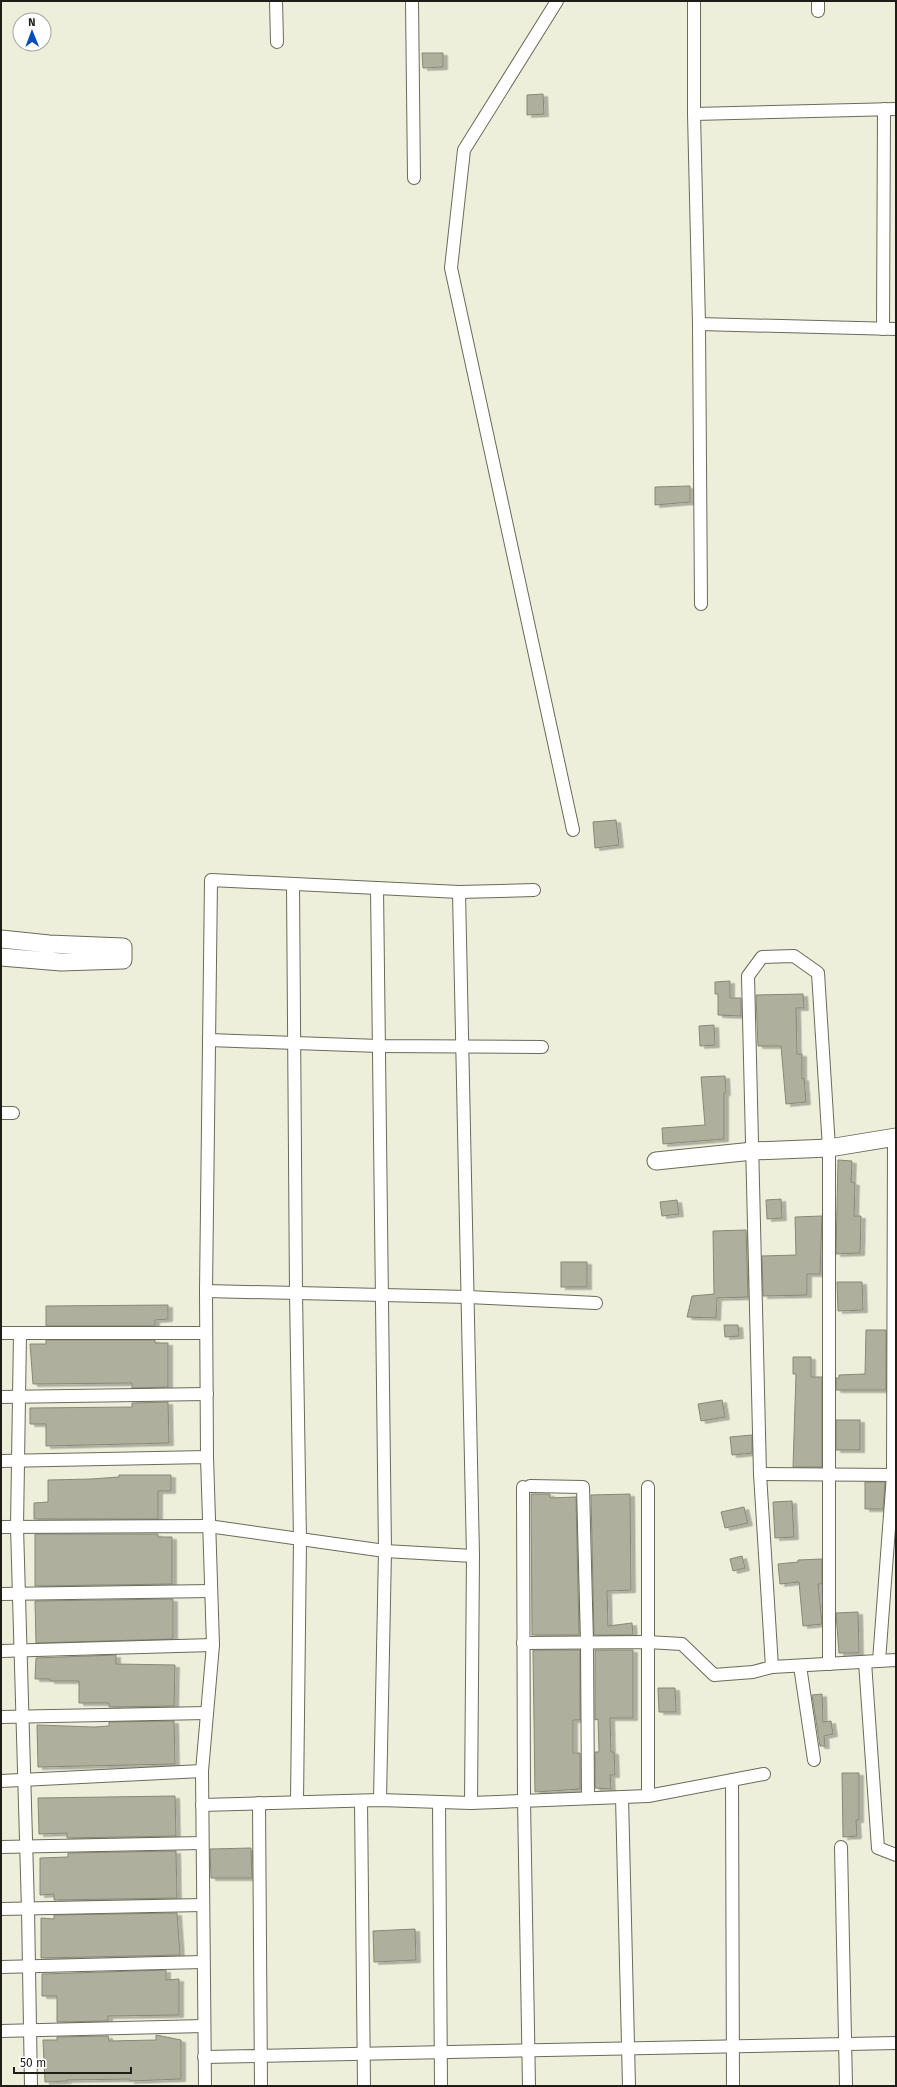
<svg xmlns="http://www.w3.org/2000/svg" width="897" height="2087" font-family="'Fira Sans',sans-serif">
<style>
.building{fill:#aeaf9c;stroke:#878876;filter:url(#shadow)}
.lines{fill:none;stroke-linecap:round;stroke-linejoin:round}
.street-casing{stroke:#6a6b59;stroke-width:14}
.secondary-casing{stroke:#6a6b59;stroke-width:19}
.street{stroke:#fff;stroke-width:12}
.secondary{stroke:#fff;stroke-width:17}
</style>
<defs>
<filter id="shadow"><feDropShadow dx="4.5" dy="2.5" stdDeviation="0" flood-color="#0004"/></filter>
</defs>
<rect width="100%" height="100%" fill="#eeefdb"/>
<g class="building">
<polygon points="422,53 443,53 443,67 423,68"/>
<polygon points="543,94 544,114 527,115 527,95"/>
<polygon points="690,486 690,502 655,505 655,487"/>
<polygon points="616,820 619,845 595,848 593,822"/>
<polygon points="730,981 730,998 741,998 741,1016 718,1015 718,994 715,994 715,982"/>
<polygon points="803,994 804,1008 796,1008 797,1054 802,1054 802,1079 804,1078 806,1102 786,1104 781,1046 758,1046 756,995"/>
<polygon points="714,1025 715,1045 700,1046 699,1026"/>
<polygon points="725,1076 726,1093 724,1093 724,1139 663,1144 662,1128 705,1125 701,1077"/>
<polygon points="838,1160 852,1161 851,1182 855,1183 854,1216 861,1216 860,1253 836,1254"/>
<polygon points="781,1199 782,1218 767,1219 766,1200"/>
<polygon points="677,1200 679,1214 662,1216 660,1202"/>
<polygon points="822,1216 820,1274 807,1274 807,1295 763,1296 762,1256 796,1255 795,1217"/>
<polygon points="746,1230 748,1297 717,1298 716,1318 687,1317 692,1296 714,1294 713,1231"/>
<rect x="561" y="1262" width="26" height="25"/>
<polygon points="837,1282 862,1282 863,1310 838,1311"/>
<polygon points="168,1305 168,1319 155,1320 155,1326 46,1326 46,1306"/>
<polygon points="724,1325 738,1325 739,1336 725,1337"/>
<polygon points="866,1330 886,1330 886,1390 836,1390 836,1378 839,1378 839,1375 865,1374"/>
<polygon points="46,1340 155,1340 155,1343 168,1343 168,1387 132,1388 132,1383 33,1384 30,1344 46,1344"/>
<polygon points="793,1357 811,1357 811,1377 822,1377 822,1467 793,1467 796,1374 793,1374"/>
<polygon points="722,1400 725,1417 701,1421 698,1404"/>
<polygon points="168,1402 169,1443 46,1446 46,1424 30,1424 30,1408 132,1407 132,1403"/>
<rect x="836" y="1420" width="24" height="30"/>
<polygon points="752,1435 752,1453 732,1455 730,1437"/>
<polygon points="119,1475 171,1475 171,1491 158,1491 158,1519 34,1519 34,1503 48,1502 48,1480 91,1479 119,1477"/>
<polygon points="865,1482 885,1482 883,1509 865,1509"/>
<polygon points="531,1494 550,1494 550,1498 576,1497 579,1635 532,1635"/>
<polygon points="630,1494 631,1590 607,1591 608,1626 632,1623 633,1635 594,1635 591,1495"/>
<polygon points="792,1501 794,1537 775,1538 773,1502"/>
<polygon points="744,1507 748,1523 725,1528 721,1512"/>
<polygon points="35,1534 158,1534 158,1537 172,1537 172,1584 35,1586"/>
<polygon points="742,1556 745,1568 733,1571 730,1559"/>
<polygon points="822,1559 822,1584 818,1584 822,1624 803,1626 799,1582 780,1584 778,1564 798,1562 798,1560"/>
<polygon points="173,1599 173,1639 36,1643 35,1601"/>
<polygon points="858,1612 859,1653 839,1653 836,1613"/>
<polygon points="533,1650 580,1650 580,1720 573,1720 573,1753 580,1753 580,1789 535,1792"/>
<polygon points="595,1650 633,1650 633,1718 610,1718 611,1752 614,1752 615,1775 610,1775 611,1789 595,1788 595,1752 599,1752 598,1719 595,1720"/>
<polygon points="116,1655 116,1664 175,1665 174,1706 109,1707 109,1703 79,1703 79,1681 50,1681 50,1679 35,1679 36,1658"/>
<polygon points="658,1688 675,1688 676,1712 659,1712"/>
<polygon points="822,1694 823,1722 831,1721 833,1734 824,1736 825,1746 820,1746 812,1695"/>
<polygon points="174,1721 175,1764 38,1767 37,1725 94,1727 109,1726 109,1722"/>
<polygon points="842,1773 859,1773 859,1820 856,1820 857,1836 843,1837"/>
<polygon points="175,1796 176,1836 67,1838 67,1833 39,1834 38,1798"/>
<polygon points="251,1848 252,1878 211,1878 210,1849"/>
<polygon points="176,1851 177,1898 54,1900 54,1894 40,1895 40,1858 68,1857 68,1853"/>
<polygon points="177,1913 180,1955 41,1958 41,1918 54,1919 54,1915"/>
<polygon points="415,1929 416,1960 374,1962 373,1931"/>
<polygon points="166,1970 166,1980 179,1979 179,2015 108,2016 108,2021 57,2022 57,1996 42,1996 42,1974"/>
<polygon points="156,2035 181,2040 181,2079 130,2081 130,2079 67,2080 67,2081 45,2082 43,2040 57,2040 57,2037 108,2036 109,2041 156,2040"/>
</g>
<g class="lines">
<g class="street-casing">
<g id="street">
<polyline points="276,1 277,42"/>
<polyline points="412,1 414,178"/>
<polyline points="557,1 464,150 451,268 573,830"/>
<polyline points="694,1 694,114 699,324 896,329"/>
<polyline points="818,1 818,11"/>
<polyline points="694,114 896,109"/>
<polyline points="699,324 701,604"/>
<polyline points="883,329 884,109"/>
<polyline points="293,884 296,1293 300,1540 297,1802"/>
<polyline points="377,888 385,1551 380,1800"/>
<polyline points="459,892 473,1556 471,1803"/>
<polyline points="209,1040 379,1046 542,1047"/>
<polyline points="1,1113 13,1113"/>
<polyline points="206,1291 468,1297 596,1303"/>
<polyline points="1,1333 206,1333"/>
<polyline points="20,1333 17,1527 28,1909 31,2086"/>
<polyline points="1,1397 207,1394"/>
<polyline points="207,1457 206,1291 211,880 459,892 534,890"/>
<polyline points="1,1461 207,1457 213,1645 202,1771 205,2086"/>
<polyline points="760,1474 896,1475"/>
<polyline points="530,1486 583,1487 587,1642 588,1798"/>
<polyline points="523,1487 524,1801 529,2086"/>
<polyline points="648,1487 648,1796"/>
<polyline points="1,1527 208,1526 385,1551 473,1556"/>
<polyline points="1,1594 211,1591"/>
<polyline points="523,1643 647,1642 682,1644 714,1675 753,1672 772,1667 896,1660"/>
<polyline points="1,1651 213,1645"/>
<polyline points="879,1661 893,1475 894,1137"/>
<polyline points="865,1662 878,1848 896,1855"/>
<polyline points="800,1666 814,1760"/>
<polyline points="772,1667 760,1474 748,976 762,957 794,956 818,973 829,1148 829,1664"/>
<polyline points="1,1717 207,1713"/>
<polyline points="732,1780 733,2086"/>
<polyline points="1,1781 202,1771"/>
<polyline points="622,1797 629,2086"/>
<polyline points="361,1801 364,2086"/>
<polyline points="439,1802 441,2086"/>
<polyline points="259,1803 261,2086"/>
<polyline points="202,1805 380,1800 471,1803 648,1796 764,1774"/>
<polyline points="1,1847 202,1843"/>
<polyline points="841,1847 846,2086"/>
<polyline points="1,1909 203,1905"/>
<polyline points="1,1967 203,1962"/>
<polyline points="1,2031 204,2026"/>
<polyline points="204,2057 896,2043"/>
</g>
</g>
<g class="secondary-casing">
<g id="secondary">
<polyline points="1,939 49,944 123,947 123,960 61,962 1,957"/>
<polyline points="656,1161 753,1151 829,1148 896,1137"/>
</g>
</g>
<use href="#street" class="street"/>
<use href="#secondary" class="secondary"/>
</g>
<rect width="897" height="2087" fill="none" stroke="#1e1e17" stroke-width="4"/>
<g transform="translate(32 32) rotate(359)"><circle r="19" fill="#ffffff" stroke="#a5a5a2"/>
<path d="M0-3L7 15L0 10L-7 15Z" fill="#094eb8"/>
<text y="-6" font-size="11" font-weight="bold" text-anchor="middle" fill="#1e1e17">N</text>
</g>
<path d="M14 2067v6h117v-6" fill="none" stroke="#1e1e17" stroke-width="2"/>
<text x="20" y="2067" font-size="12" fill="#1e1e17" stroke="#ffffff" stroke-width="3" paint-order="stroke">50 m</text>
</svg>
